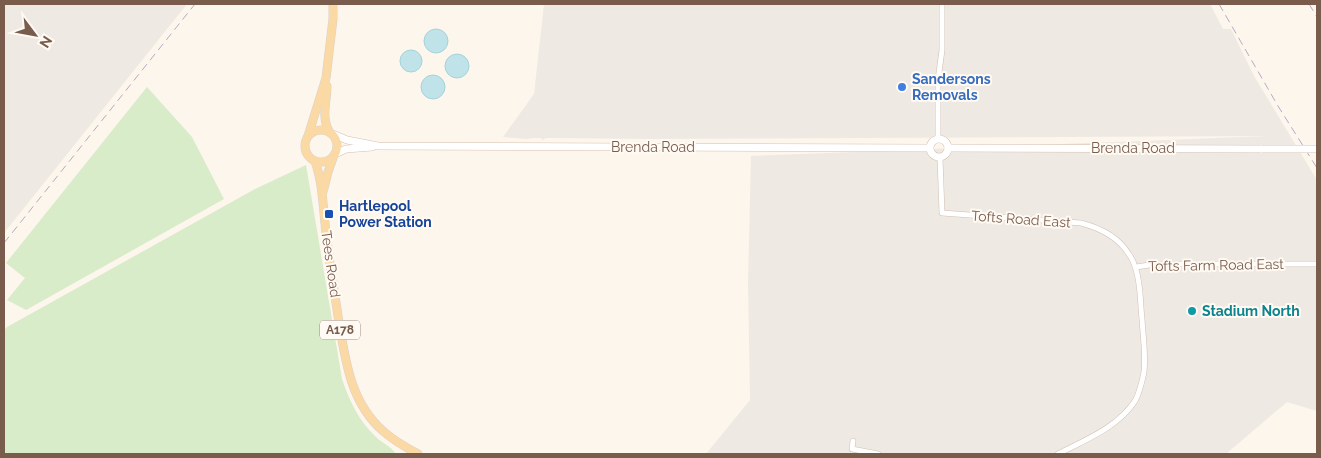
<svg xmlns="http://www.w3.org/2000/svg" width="1321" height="458" font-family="Raleway,sans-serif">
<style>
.industrial{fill:#efe9e4}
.green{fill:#d8ecc9}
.water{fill:#bfe3e8;stroke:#a5d3da}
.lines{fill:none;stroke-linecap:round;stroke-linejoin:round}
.minor-casing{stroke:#d1beb0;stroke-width:6}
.secondary-casing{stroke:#d6c0b0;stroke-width:8}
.primary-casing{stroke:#dad1cd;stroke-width:9}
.minor{stroke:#fff;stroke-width:5}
.secondary{stroke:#fff;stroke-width:7}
.primary{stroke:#fbd9a5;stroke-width:8}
.rail{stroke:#b9a8c9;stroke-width:1;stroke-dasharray:8 5;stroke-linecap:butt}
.secondary-bridge-casing{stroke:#d6c0b0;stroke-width:8;stroke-linecap:butt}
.secondary-bridge{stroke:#fff;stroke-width:7}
.shop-dot{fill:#3f7fe0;stroke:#fffaf3;stroke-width:2}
.transit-dot{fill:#1a4fb4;stroke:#fffaf3;stroke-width:2}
.culture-dot{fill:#0f9aa8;stroke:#fffaf3;stroke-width:2}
.labels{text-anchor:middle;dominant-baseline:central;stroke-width:4;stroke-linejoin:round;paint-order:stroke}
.shield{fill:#fffaf3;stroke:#a28b7f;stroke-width:1}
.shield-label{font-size:12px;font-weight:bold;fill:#7a5c4d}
.shop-label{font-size:14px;font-weight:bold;fill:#366cbe;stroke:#fffaf3;text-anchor:start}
.street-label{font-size:14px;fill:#7a5c4d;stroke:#fffaf3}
.transit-label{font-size:14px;font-weight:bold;fill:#164399;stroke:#fffaf3;text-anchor:start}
.culture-label{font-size:14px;font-weight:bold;fill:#0d838f;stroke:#fffaf3;text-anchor:start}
</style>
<rect width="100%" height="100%" fill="#fdf6ec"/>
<g class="industrial">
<polygon points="4,4 187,4 4,233"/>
<polygon points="544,4 1210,4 1223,29 1231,29 1254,76 1317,180 1317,411 1287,402 1226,454 706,454 750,400 748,282 751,156 1269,136 645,139 552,138 546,138 542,140 541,138 535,138 526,139 503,137 534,94"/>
</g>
<g class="green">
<polygon points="147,87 192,137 224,199 26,310 7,300 25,278 6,263"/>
<path d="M306,165l36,214c7,21 17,42 33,57 7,7 16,10 21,18h-392v-124l3,-3 248,-138z"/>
</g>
<g class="water">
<circle cx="436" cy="41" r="12"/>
<circle cx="411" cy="61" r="11"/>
<circle cx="457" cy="66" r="12"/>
<circle cx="433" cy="87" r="12"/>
</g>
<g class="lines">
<g class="minor-casing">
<g id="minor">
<polyline points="938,139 938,80 942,50 942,4"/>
<path d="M940,158l2,55 139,10c19,5 37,14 47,30 3,4 6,9 7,14 6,15 5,35 7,52 1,18 4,36 2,53 -2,10 -4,20 -9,29 -18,27 -50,39 -77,53"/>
<polyline points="1136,267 1156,264 1317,264"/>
<polyline points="853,441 852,449 878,454"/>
</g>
</g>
<g class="secondary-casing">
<g id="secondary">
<polyline points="333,134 347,140 378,146 929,148"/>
<circle cx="939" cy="148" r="9"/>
<polyline points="948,148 1262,149"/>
<polyline points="335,154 346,149 372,147"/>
</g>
</g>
<g class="primary-casing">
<g id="primary">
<path d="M327,86c0,15 -6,31 2,45"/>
<circle cx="321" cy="146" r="16"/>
<polyline points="308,136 326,78 333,19 333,4"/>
<path d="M315,161c8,23 8,47 11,72 3,27 8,55 12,83 7,41 11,85 45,115 10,9 22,16 35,23"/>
<polyline points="323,192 328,172 333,158"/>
</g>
</g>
<use href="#minor" class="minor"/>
<use href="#secondary" class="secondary"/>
<use href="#primary" class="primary"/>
<g class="rail">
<polyline points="1219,4 1278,106 1317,168"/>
<polyline points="1309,4 1317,17"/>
<polyline points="4,243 195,4"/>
</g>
<g class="secondary-bridge-casing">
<polyline id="secondary-bridge" points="1262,149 1317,149"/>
</g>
<use href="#secondary-bridge" class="secondary-bridge"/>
</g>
<circle class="shop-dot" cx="902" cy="87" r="5"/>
<rect class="transit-dot" x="324" y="209" width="10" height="10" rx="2.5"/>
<circle class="culture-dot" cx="1192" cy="311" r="5"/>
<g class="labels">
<rect class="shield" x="320" y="320.5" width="40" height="19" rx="4"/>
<g class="shield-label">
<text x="340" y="330">A178</text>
</g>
<g class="shop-label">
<text x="912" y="79">Sandersons<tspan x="912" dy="16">Removals</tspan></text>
</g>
<g class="street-label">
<text x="653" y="147">Brenda Road</text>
<text x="1133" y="148">Brenda Road</text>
<text transform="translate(1021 219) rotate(4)">Tofts Road East</text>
<text transform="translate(331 264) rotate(82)">Tees Road</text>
<text transform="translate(1216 265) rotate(-1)">Tofts Farm Road East</text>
</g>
<g class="transit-label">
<text x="339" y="206">Hartlepool<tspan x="339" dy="16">Power Station</tspan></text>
</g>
<g class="culture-label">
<text x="1202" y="311">Stadium North</text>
</g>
</g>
<rect width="1321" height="458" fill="none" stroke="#7a5c4d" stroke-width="10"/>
<g transform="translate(35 35) rotate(122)" stroke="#fffaf3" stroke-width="4" paint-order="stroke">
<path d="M0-4L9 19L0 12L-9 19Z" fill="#7a5c4d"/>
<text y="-8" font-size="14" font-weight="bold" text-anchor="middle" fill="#7a5c4d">N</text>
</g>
</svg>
